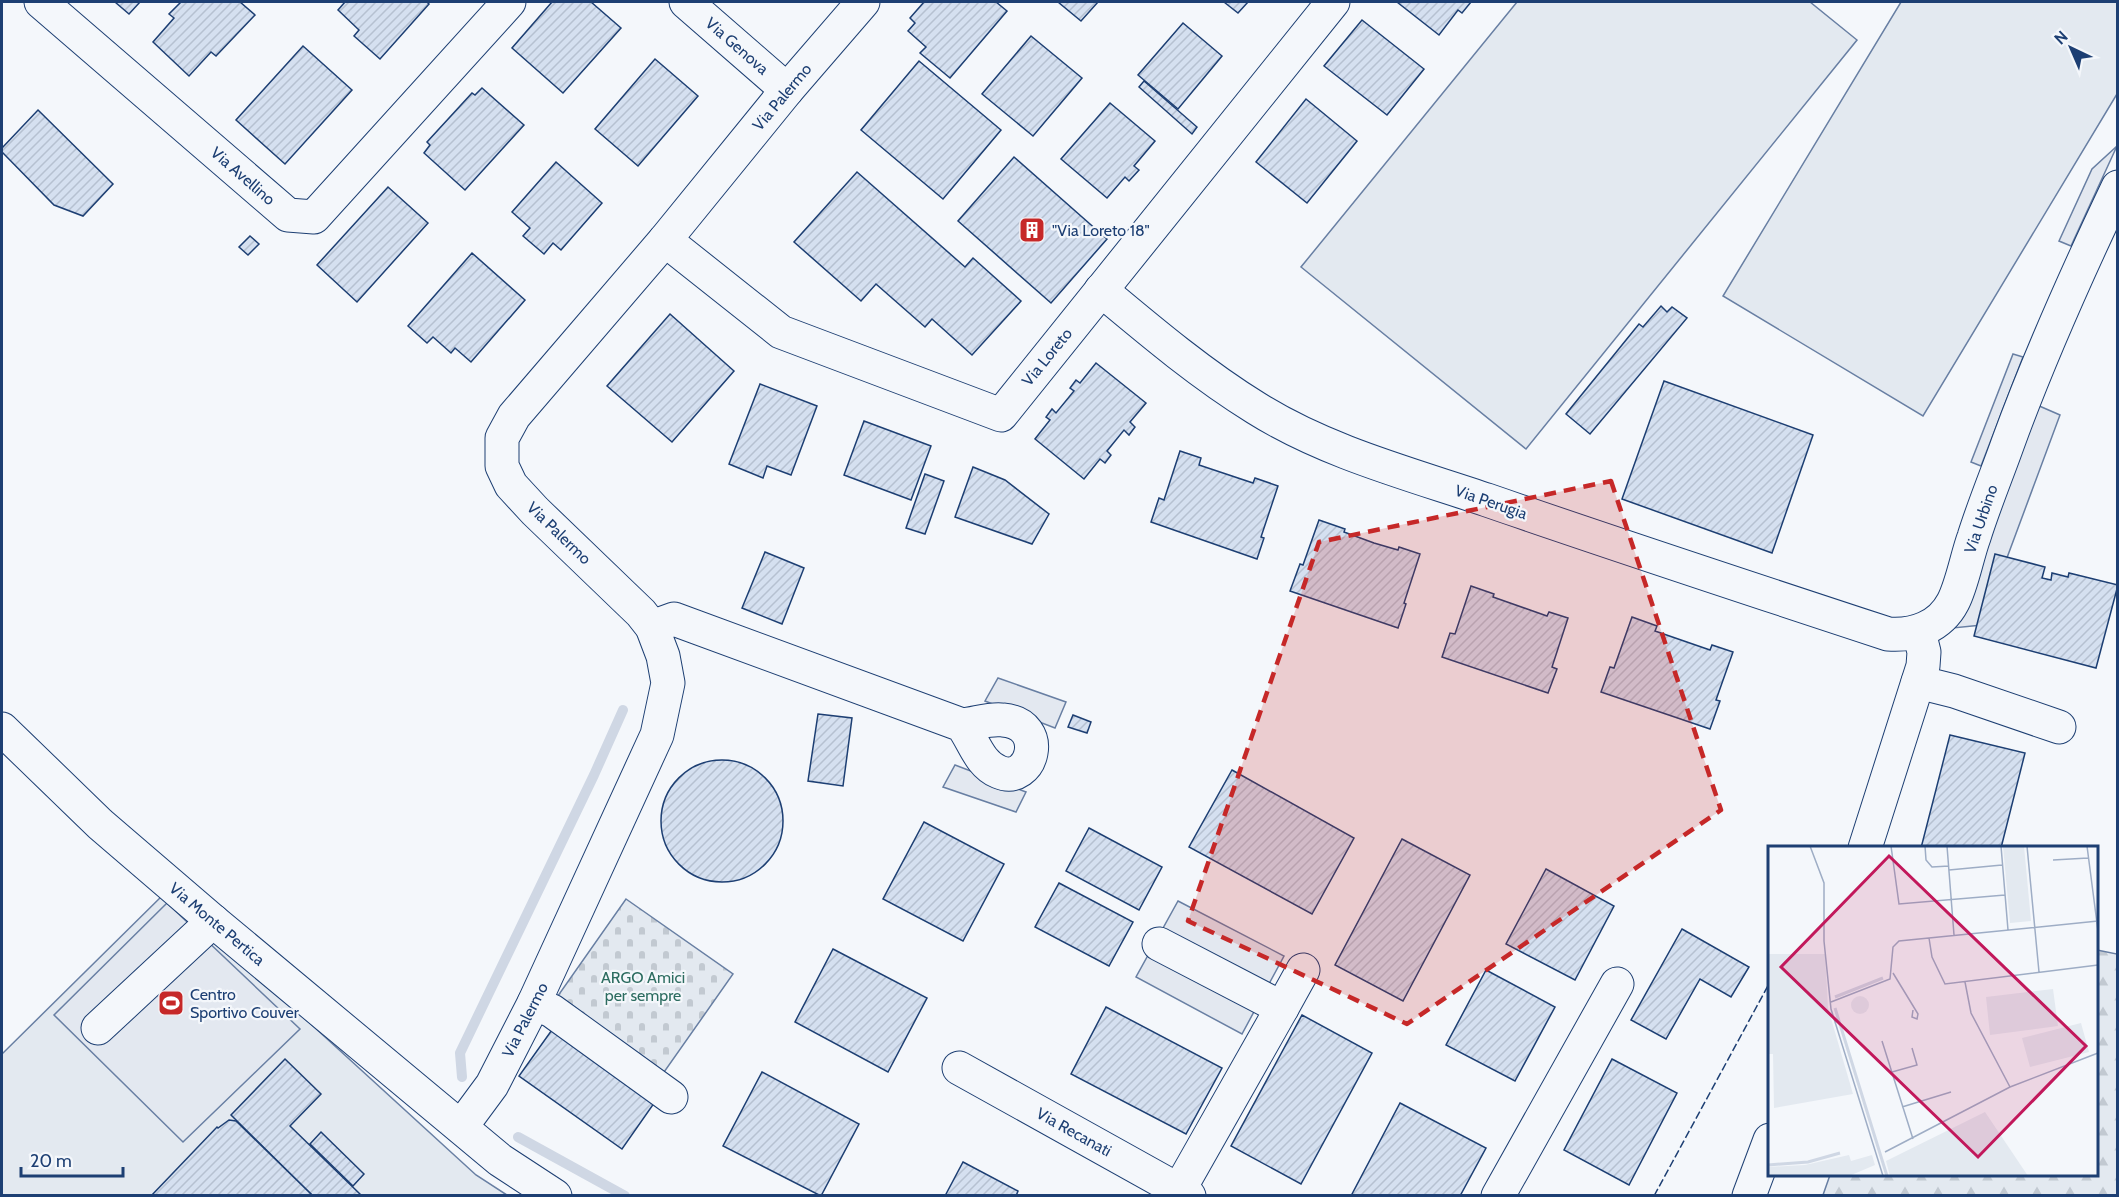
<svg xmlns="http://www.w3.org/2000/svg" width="2119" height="1197" font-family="Cabin,sans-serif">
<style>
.forest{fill:url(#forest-firs);stroke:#687fa3;stroke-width:1.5}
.cemetery{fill:url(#cemetery-stones);stroke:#687fa3;stroke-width:1.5}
.pitch{fill:#e3e9f0;stroke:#687fa3;stroke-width:1.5}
.parking{fill:#e3e8f0;stroke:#687fa3;stroke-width:1.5}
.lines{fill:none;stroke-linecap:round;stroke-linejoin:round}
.stream{stroke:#cfd7e4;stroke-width:10}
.building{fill:url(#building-hatch);stroke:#1d3f73;stroke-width:1.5}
.minor-casing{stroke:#1d3f73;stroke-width:35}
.minor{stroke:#f4f7fb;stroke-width:33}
.fence{stroke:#1d3f73;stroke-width:1.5;stroke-dasharray:8 3;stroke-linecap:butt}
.marked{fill:#c62828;fill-opacity:0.2;stroke:#c62828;stroke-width:4.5;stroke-dasharray:12 8;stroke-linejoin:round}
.labels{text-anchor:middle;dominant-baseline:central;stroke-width:4.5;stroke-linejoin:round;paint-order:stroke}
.street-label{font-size:16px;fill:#1d3f73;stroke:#f4f7fb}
.poi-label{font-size:16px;fill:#1d3f73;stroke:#f4f7fb;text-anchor:start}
.park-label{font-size:16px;fill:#2c6c60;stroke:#f4f7fb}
.inset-river{fill:none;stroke:#cfd7e4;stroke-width:3}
.inset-road{fill:none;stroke:#9eadc5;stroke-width:1.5}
.view{fill:#c2185b;fill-opacity:0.15;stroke:#c2185b;stroke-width:3}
.inset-edge{fill:none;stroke:#1d3f73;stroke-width:3}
</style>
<defs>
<pattern id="forest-firs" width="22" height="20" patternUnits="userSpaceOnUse" patternTransform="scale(1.5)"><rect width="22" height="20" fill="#e3e9f0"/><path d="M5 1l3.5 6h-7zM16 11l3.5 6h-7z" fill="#c2c9d1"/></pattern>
<pattern id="cemetery-stones" width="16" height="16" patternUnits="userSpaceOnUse" patternTransform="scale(1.5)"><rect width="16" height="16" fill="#e3e9f0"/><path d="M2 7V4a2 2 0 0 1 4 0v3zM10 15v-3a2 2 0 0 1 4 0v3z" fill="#c2c9d1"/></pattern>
<pattern id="building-hatch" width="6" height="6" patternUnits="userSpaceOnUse" patternTransform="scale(1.5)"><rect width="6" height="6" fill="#d5e0f0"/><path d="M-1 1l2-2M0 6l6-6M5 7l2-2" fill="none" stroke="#b6c1d1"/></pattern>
</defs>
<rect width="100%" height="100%" fill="#f4f7fb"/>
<polygon class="forest" points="2097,950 2117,954 2117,1195 1823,1195 1830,1175 2096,1174"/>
<polygon class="cemetery" points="626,899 733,974 662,1075 555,1000"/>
<g class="pitch">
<polygon points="1517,2 1810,2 1857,40 1526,449 1301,267"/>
<polygon points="1901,2 2117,2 2117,94 1923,416 1723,296"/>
<polygon points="168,890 231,951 476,1175 507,1195 2,1196 2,1054"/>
</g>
<g class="parking">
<polygon points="2117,146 2071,246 2059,241 2092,169"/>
<polygon points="2013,354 2023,357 1981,466 1971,462"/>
<polygon points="2037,405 2060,415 1982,625 1953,628"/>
<polygon points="998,678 1066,702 1055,728 985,701"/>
<polygon points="955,765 1026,792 1016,812 943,787"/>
<polygon points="1178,901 1284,956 1242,1034 1136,977"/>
<polygon points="167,903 300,1029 183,1142 54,1015"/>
</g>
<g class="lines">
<g class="stream">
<polyline points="462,1077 460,1053 594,775 623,710"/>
<polyline points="518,1137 625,1196"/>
</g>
</g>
<g class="building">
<polygon points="115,2 140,2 129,14"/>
<polygon points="181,2 240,2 255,15 216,56 211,52 189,76 153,42 174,18 169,14"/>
<polygon points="345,2 427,2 429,4 380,59 354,36 359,30 338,10"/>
<polygon points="552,2 591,2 621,28 563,93 512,48"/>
<polygon points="924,2 996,2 1007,11 950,78 920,53 926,47 908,31 915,23 910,18"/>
<polygon points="1058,2 1098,2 1081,21"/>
<polygon points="1224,2 1248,2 1238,13"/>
<polygon points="1397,2 1471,2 1462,13 1458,10 1439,35"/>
<polygon points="1362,20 1424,69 1387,115 1324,66"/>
<polygon points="1183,23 1222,56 1178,109 1138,75"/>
<polygon points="1031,36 1082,78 1033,136 982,94"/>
<polygon points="303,46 352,90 285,164 236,120"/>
<polygon points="655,59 698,96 638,166 595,129"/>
<polygon points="919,61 1001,130 943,199 861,130"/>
<polygon points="1144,81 1197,127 1192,134 1139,87"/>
<polygon points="482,88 524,125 465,190 424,153 430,145 427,142 472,93 475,95"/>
<polygon points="1306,99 1357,141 1307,203 1256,162"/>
<polygon points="1110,103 1155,141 1134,166 1139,170 1129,181 1125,177 1107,198 1061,159"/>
<polygon points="38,110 113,184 83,216 54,205 2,152 2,148"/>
<polygon points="1014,157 1107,239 1051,303 958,221"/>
<polygon points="556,162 602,203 561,250 553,243 544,254 523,236 530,228 512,212"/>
<polygon points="857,172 965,267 973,258 1021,301 972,355 932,319 925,327 876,284 861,301 794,242"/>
<polygon points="388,187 428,223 357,302 317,265"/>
<polygon points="250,236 259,244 248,255 239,247"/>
<polygon points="472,253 525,300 471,362 455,348 451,353 433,337 427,343 408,326"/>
<polygon points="1661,306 1667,312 1672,307 1687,318 1590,434 1566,414 1639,324 1643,327"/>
<polygon points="670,314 734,371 672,442 607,386"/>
<polygon points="1096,363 1146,403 1130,422 1135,427 1129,435 1124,430 1107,451 1111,455 1105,463 1100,459 1084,479 1035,439 1050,420 1046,417 1052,409 1056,413 1074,391 1070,388 1076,380 1080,383"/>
<polygon points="1664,381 1813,435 1772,553 1622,499"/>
<polygon points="760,384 817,406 791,475 767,466 763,478 729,464"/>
<polygon points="864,421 931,446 911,500 844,475"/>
<polygon points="1180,451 1201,458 1199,465 1253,483 1255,478 1278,486 1261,537 1264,538 1257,559 1151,522 1159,498 1164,500"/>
<polygon points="973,467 1005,480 1049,514 1032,544 955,517"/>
<polygon points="925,474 944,481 925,534 906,528"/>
<polygon points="1319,520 1345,529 1344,532 1374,543 1398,550 1399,547 1420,554 1404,603 1406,604 1398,628 1290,591 1300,564 1303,565"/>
<polygon points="765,552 804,568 782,624 742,608"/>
<polygon points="1995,554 2045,567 2042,578 2051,580 2052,573 2068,577 2069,573 2118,585 2096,668 1974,636"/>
<polygon points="1471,586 1494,594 1493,597 1530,610 1547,616 1549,612 1568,618 1552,667 1557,669 1548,693 1442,657 1450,633 1455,634"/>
<polygon points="1632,617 1657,626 1655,631 1710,650 1712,645 1733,652 1716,700 1720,701 1710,729 1601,692 1610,667 1614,668"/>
<polygon points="818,714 852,718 843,786 808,781"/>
<polygon points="1073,715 1091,722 1087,733 1068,727"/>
<polygon points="1950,735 2025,753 2001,848 1921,848"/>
<circle cx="722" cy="821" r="61"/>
<polygon points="1232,770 1354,838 1312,914 1189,847"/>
<polygon points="924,822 1004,864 963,941 883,899"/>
<polygon points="1089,828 1162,867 1139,910 1066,871"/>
<polygon points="1402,839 1470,875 1403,1001 1335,965"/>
<polygon points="1546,869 1614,906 1575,980 1506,944"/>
<polygon points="1059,883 1133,922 1109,966 1035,927"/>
<polygon points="1682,929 1749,967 1731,997 1700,979 1666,1039 1631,1020"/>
<polygon points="833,949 927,998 888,1072 795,1022"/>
<polygon points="1486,970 1555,1007 1515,1081 1446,1045"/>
<polygon points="1106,1007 1222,1068 1186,1134 1071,1074"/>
<polygon points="1302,1015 1372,1053 1301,1184 1231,1146"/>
<polygon points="554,1027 657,1099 622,1149 519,1076"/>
<polygon points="285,1059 321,1094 290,1126 362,1196 313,1196 231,1115"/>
<polygon points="1612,1059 1677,1093 1629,1185 1564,1150"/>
<polygon points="762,1072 859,1124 821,1196 723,1146"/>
<polygon points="1400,1103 1486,1148 1460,1196 1351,1196"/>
<polygon points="229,1120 236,1121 313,1196 151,1196 217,1127 218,1128"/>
<polygon points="321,1132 364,1174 353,1186 310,1144"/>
<polygon points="963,1162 1018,1191 1016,1196 945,1196"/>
</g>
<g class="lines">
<g class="minor-casing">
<g id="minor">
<polyline points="41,2 288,215 314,217 509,2"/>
<polyline points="686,2 787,90"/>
<polyline points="665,240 781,332 1001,415 1333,2"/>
<path d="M1101,290c49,41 100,84 155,118 70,44 154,66 231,92 133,46 267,90 401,134 26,2 52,-7 65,-32 9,-17 14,-46 21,-65 10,-32 23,-63 34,-94 32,-88 70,-172 110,-256"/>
<path d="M652,627l22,-8 288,106c13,-1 28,-7 41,-5 47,4 29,66 -4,52 -20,-8 -25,-31 -37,-47"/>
<polyline points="1918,682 1954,691 2059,727"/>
<polyline points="2,729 100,824 213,921 500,1160 555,1196"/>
<polyline points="1865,848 1923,666 1924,652 1919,632"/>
<polyline points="1159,944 1282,1008 1179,1190"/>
<polyline points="534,1003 552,1011 671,1097"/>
<polyline points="1282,1008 1303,970"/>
<polyline points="98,1028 213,921"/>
<polyline points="959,1068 1189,1196"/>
<polyline points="461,1127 492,1085 534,1003 657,735 668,683 663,656 652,627 641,613 535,511 511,485 502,466 502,438 514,416 665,240 787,90 863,2"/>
<polyline points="1498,1196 1617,984"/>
<polyline points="1749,1196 1770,1140"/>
</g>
</g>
<use href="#minor" class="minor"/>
<polyline class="fence" points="1654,1196 1770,982"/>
</g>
<path class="marked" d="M1611,481l110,329 -314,214 -219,-103 131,-379z"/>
<defs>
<g id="building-square" transform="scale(1.35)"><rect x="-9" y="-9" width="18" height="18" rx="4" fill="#c62828" stroke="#f4f7fb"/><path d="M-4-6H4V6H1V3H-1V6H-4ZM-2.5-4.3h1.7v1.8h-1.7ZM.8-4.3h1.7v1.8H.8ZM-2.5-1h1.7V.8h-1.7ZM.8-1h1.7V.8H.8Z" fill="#fff"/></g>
<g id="stadium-square" transform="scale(1.35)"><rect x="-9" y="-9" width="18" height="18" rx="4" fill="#c62828" stroke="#f4f7fb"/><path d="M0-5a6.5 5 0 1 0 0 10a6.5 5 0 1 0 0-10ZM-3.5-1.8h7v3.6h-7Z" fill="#fff"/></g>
</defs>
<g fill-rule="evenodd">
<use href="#building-square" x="1032" y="230"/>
<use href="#stadium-square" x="171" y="1003"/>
</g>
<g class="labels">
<g class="street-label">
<text transform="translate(737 46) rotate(41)">Via Genova</text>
<text transform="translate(782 97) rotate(-50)">Via Palermo</text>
<text transform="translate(243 176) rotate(41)">Via Avellino</text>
<text transform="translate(1047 357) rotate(-51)">Via Loreto</text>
<text transform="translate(1491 502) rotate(19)">Via Perugia</text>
<text transform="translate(1981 519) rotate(-71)">Via Urbino</text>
<text transform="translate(559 533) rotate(44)">Via Palermo</text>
<text transform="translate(217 924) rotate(40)">Via Monte Pertica</text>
<text transform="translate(525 1020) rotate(-63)">Via Palermo</text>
<text transform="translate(1074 1132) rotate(29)">Via Recanati</text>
</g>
<g class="poi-label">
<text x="1052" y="230">"Via Loreto 18"</text>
<text x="190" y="994">Centro<tspan x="190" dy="18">Sportivo Couver</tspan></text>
</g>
<g class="park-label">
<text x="643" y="977">ARGO Amici<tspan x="643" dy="18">per sempre</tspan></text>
</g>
</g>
<g transform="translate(1768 846)">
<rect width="330" height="330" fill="#f4f7fb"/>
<path d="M217,266l43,64h-138l-4,-15z" fill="#e3e9f0"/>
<path d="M83 159a9 9 0 1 1 18 0a9 9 0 1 1-18 0Z" fill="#e3e9f0"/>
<path d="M235,0h21l7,75 -21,2zM81,309l2,6 21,-6 3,10 -26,11h-81v-9l37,-2z" fill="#e3e9f0"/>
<path d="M0,108h57l3,54 25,86 -79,14 -1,-54h-5zM285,143l5,37 -68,9 -4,-38zM313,177l8,29 -59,15 -8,-29z" fill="#e3e9f0"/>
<path class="inset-river" d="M67,151l48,-19M67,162l52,168M0,319l40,-3 32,-9"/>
<path class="inset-road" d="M42,0l14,37v58l7,68 52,167M123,0l8,58 106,-9M157,0l1,14 6,7 17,-1M179,0l7,89M233,0l7,84M259,0l12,126M319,0l11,85M285,14l35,-2M181,24l53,-5M161,92l3,19 13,27 153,-19M125,127l25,41 -1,5 -5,-2 1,-7M197,136l6,31 39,74M63,156l59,-23 3,-32 6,-6 199,-20M114,195l31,98M124,226l25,-7 -5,-17M134,261l49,-15M117,306l125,-65 88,-34"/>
<path class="view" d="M121,10l197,190 -108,111 -197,-190z"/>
<rect width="330" height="330" class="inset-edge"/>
</g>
<rect width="2119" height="1197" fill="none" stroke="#1d3f73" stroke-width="6"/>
<g transform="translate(2071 48) rotate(316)" stroke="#f4f7fb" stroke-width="4.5" paint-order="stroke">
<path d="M0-4.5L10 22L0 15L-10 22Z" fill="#1d3f73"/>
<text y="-9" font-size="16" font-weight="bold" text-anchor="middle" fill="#1d3f73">N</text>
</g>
<path d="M21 1167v9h102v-9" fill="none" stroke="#1d3f73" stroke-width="3"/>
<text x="30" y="1167" font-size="18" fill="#1d3f73" stroke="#f4f7fb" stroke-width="4.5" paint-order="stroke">20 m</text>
</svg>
